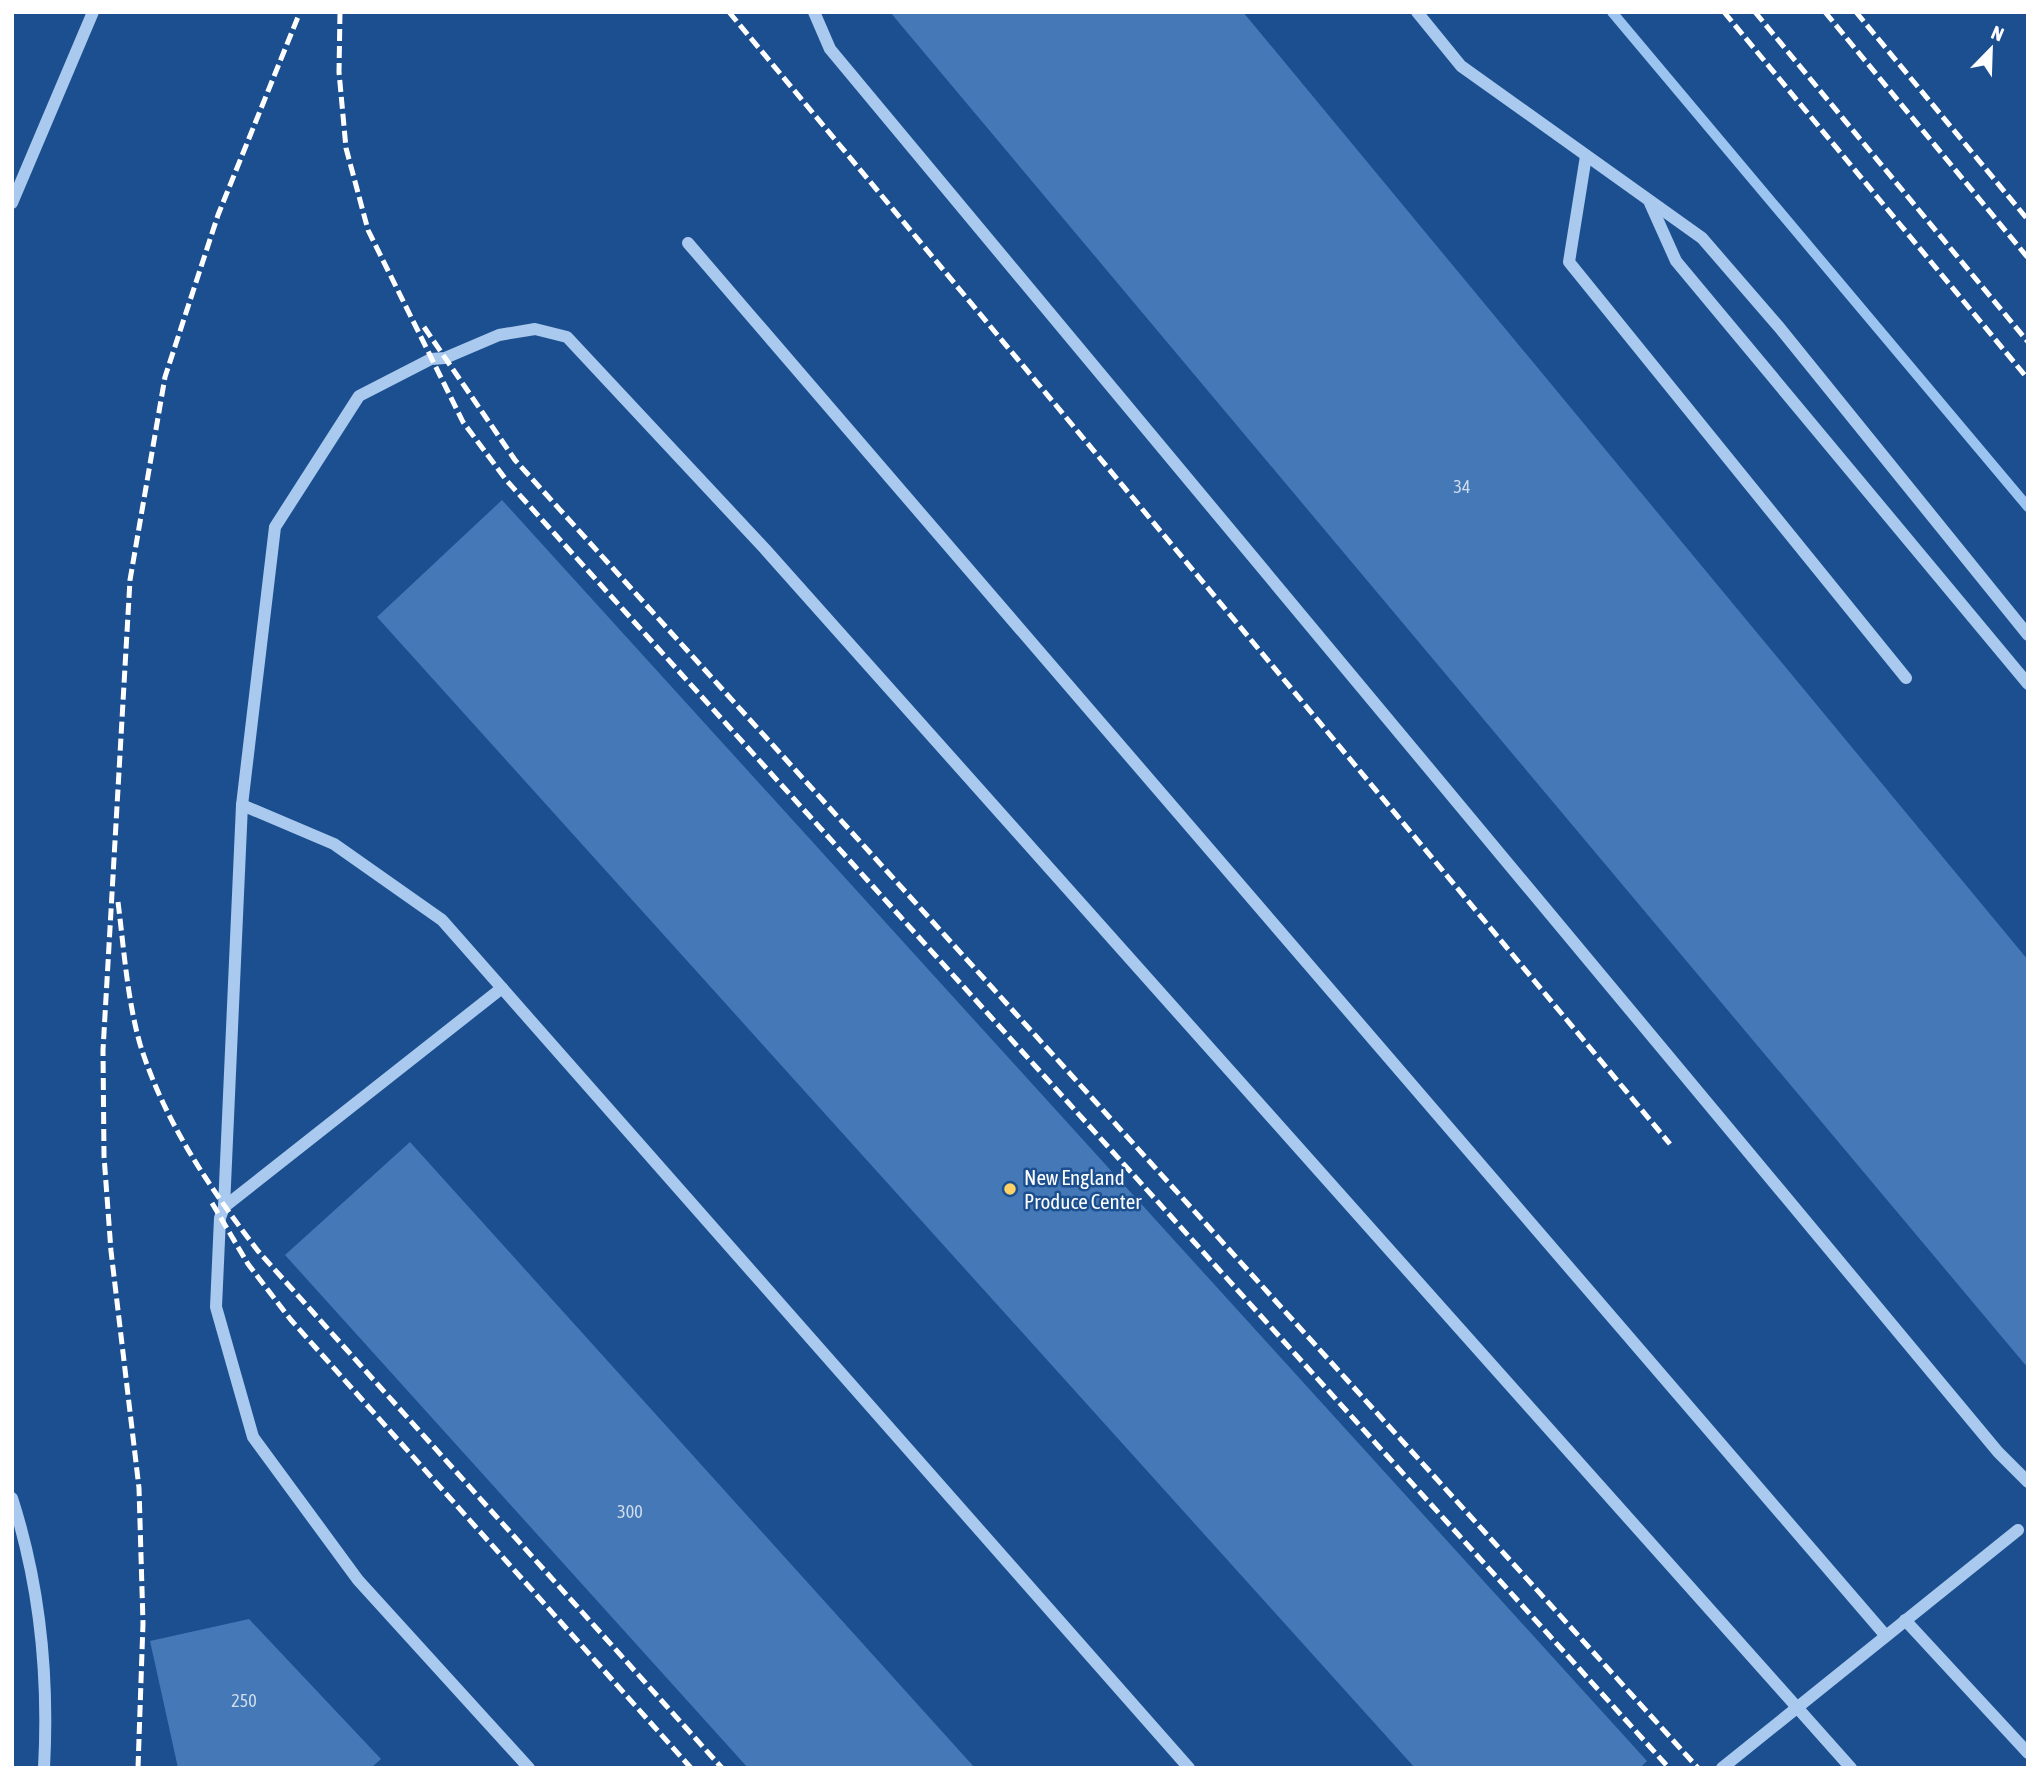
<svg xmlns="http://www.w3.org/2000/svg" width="2040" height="1780" font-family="'Asap Condensed',sans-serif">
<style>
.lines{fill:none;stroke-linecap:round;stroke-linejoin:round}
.stream{stroke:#9cc4f0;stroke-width:10}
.building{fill:#4478b7}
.minor{stroke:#a9c9ee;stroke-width:12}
.rail{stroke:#fff;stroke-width:5;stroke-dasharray:12 5;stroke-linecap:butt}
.poi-dot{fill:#ffd166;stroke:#1b4f8f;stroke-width:2.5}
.labels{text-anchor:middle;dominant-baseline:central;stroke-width:5;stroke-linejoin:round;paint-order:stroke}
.number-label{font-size:18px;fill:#d0dded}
.poi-label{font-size:21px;fill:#fff;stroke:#1b4f8f;text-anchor:start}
</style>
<rect width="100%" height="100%" fill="#1b4f8f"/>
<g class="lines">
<polyline class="stream" points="1612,12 2028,507"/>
</g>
<g class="building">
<polygon points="890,12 1243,12 2028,960 2028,1368"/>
<polygon points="502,500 1647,1761 1640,1768 1415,1768 377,617"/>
<polygon points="410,1142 975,1768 748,1768 285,1255"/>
<polygon points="249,1619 381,1759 371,1768 178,1768 150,1641"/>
</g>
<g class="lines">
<g class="minor">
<polyline points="814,12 830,49 1998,1452 2028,1482"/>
<polyline points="1417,12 1461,66 1702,238 1779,327 2028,635"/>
<polyline points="1586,156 1569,262 1906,678"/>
<polyline points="12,203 93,12"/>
<polyline points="1650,203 1676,261 2028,684"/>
<polyline points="688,243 1886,1636"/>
<polyline points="242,805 334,844 442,920 1189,1768"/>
<polyline points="224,1207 502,988"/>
<path d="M12,1498c28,87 37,178 32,270"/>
<polyline points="1905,1620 2028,1753"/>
<polyline points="529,1768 358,1580 253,1437 216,1307 220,1218 224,1207 242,805 275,527 359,396 431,359 445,358 499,335 535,329 567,337 765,549 1851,1768"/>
<polyline points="1722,1768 2018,1530"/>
</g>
<g class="rail">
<polyline points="340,12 339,72 346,148 368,230 463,422 507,481 1669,1768"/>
<polyline points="729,12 1670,1144"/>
<polyline points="1724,12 2028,379"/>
<polyline points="1755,12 2028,342"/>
<polyline points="1825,12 2028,258"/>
<polyline points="1856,12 2028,220"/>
<polyline points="424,327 515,460 1698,1768"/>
<path d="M118,902c6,47 9,96 22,142 24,77 69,143 118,207l464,517"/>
<polyline points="212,1203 248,1264 291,1320 691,1768"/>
<polyline points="138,1768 143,1623 139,1488 111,1251 104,1156 103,1050 130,580 165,377 218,215 300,12"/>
</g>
</g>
<circle class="poi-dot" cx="1010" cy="1189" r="7"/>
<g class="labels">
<g class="number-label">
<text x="1462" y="486">34</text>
<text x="630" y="1511">300</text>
<text x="244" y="1700">250</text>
</g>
<g class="poi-label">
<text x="1024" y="1177">New England<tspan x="1024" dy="24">Produce Center</tspan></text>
</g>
</g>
<rect width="2040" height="1780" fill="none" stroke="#ffffff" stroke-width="28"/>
<g transform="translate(1991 49) rotate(23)" stroke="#1b4f8f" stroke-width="5" paint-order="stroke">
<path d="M0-5L12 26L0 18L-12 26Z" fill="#ffffff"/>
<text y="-10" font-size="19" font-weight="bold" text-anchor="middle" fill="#ffffff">N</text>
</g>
</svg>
